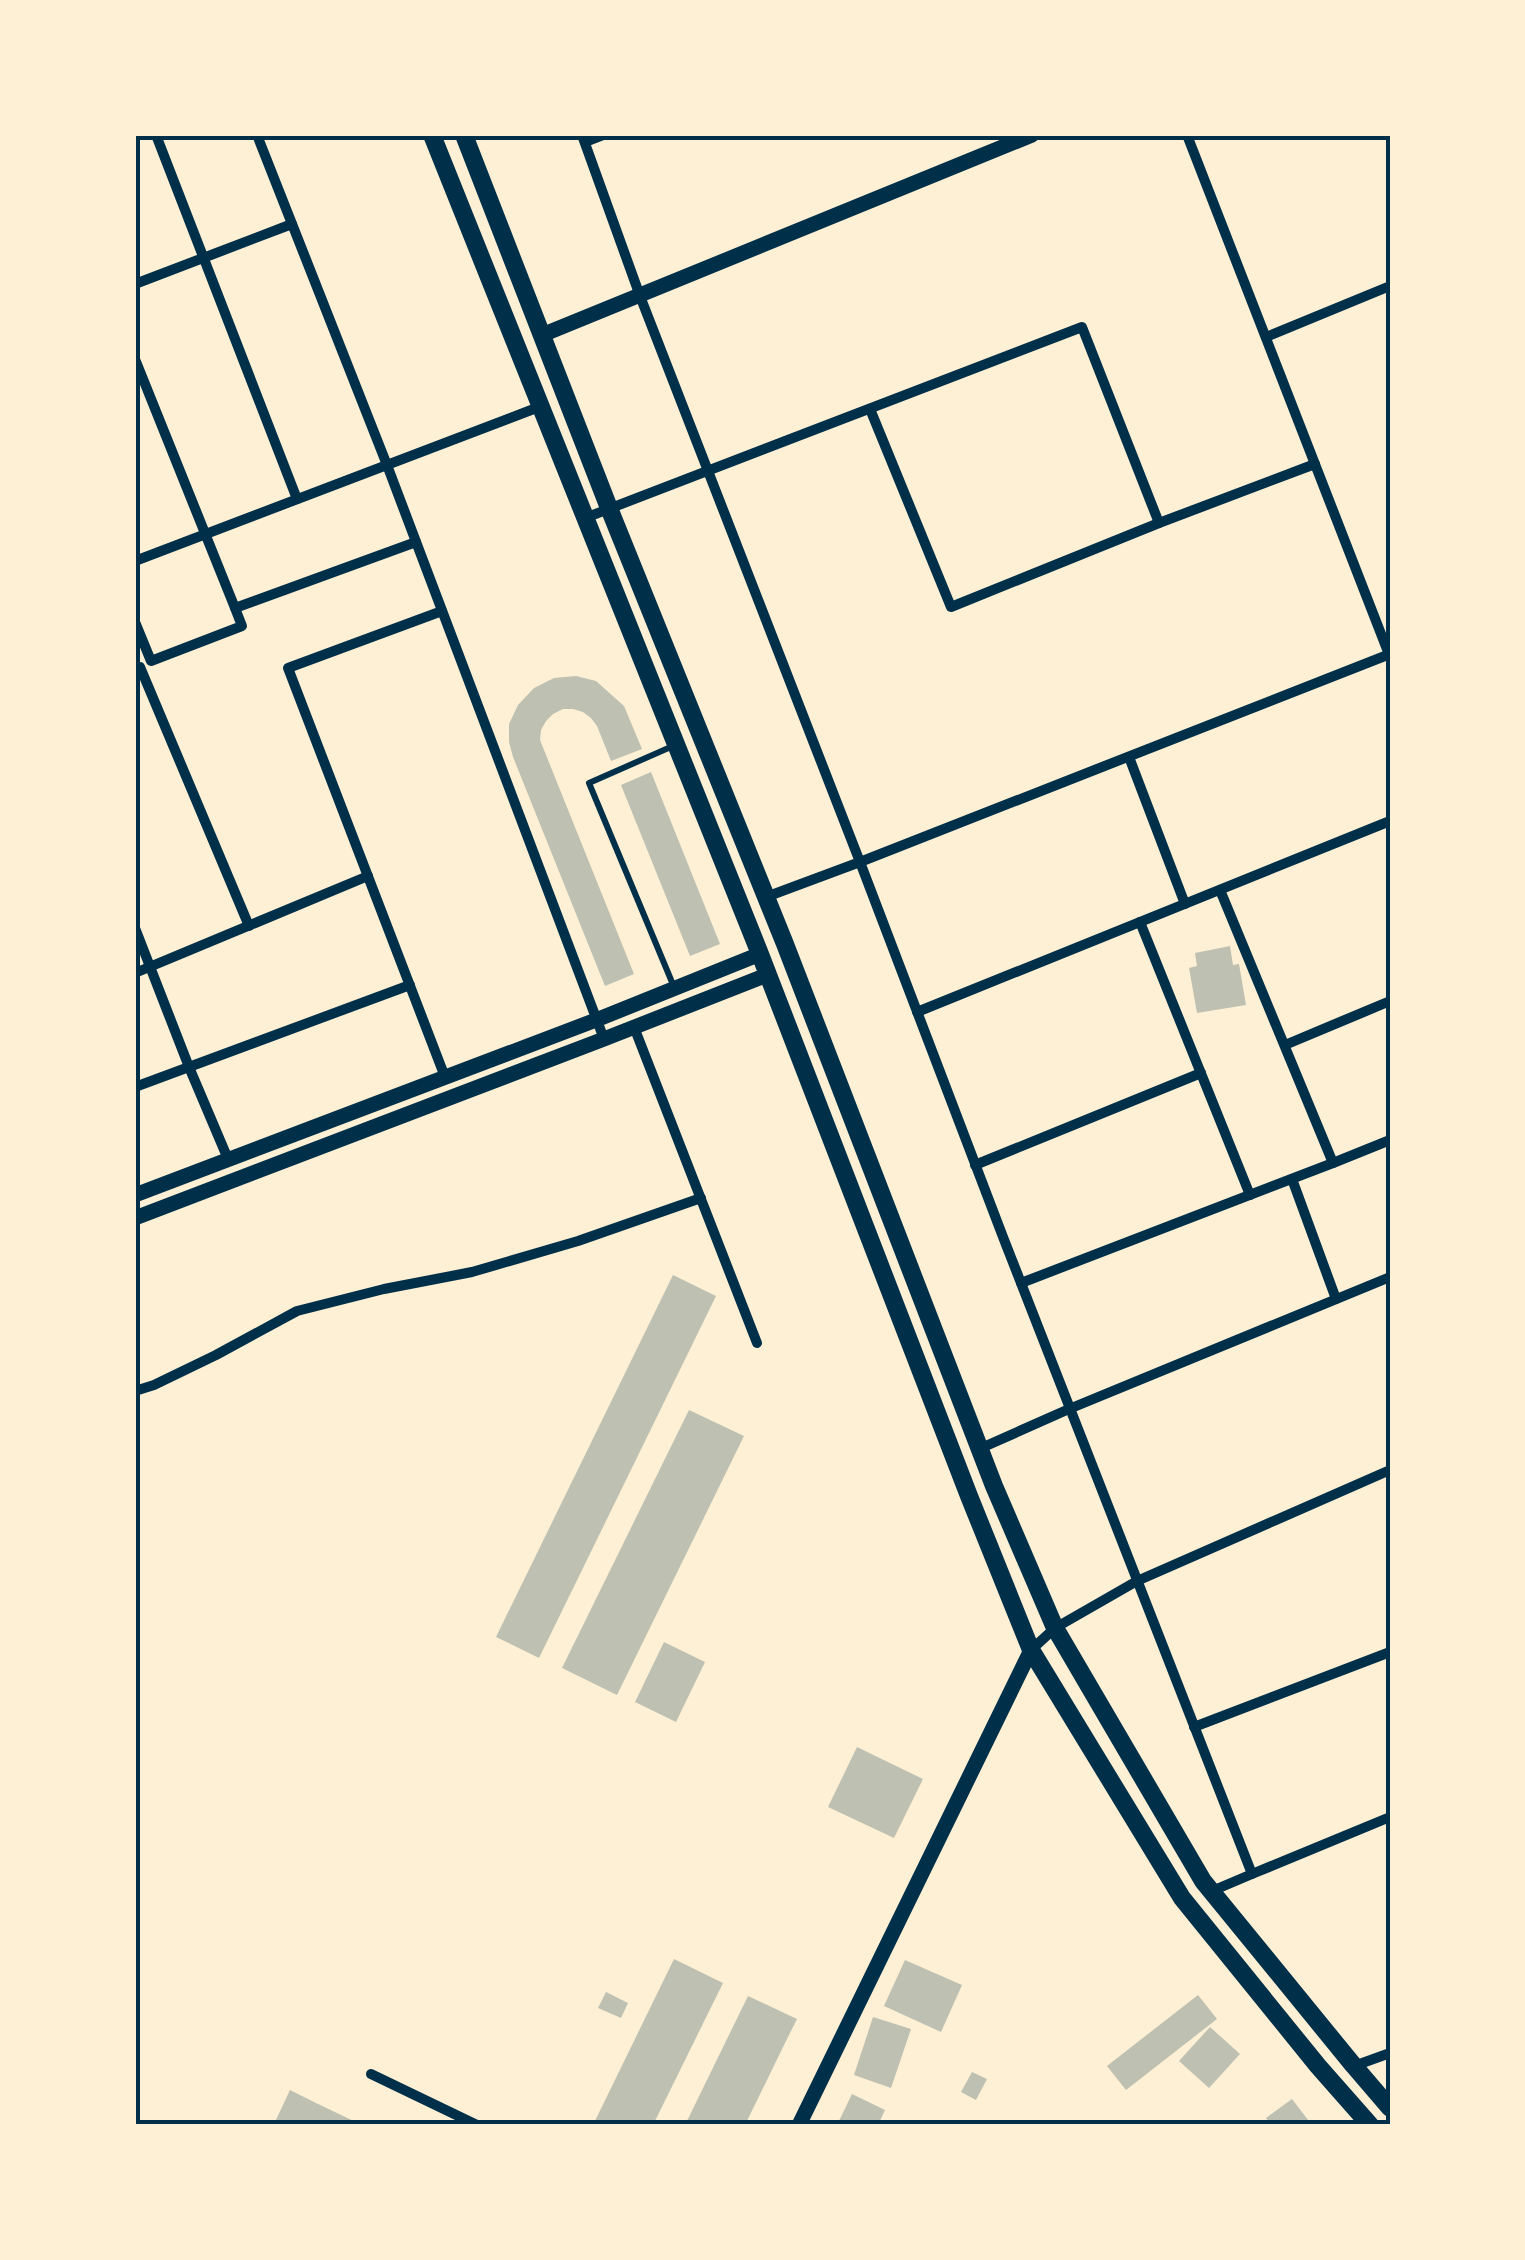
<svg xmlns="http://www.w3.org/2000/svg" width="1525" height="2260" font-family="'Alegreya Sans',sans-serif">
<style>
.building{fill:#bec0b2}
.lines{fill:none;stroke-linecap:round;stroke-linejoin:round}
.service{stroke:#003049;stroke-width:6}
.minor{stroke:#003049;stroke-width:10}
.tertiary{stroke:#003049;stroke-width:15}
.secondary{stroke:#003049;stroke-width:18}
.neatline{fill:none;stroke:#003049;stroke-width:4}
</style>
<rect width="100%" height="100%" fill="#fdf0d5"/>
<g class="building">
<polygon points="576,676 596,681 624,706 642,749 611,761 597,726 591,718 583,712 573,709 563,709 553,714 546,721 541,730 540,740 634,974 605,986 513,757 509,742 509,724 518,705 534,688 554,678"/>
<polygon points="651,772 720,944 690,956 621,785"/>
<polygon points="1230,946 1233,965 1239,964 1246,1005 1197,1013 1189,968 1197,966 1195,953"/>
<polygon points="673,1275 716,1296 539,1658 496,1637"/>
<polygon points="689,1410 744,1436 617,1695 562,1668"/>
<polygon points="664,1642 705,1662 676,1722 635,1702"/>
<polygon points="857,1747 923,1779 894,1838 828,1807"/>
<polygon points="674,1959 723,1983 653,2125 593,2125"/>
<polygon points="905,1960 962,1985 941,2032 884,2006"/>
<polygon points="606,1992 628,2003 621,2018 598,2008"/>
<polygon points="1198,1995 1217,2019 1126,2090 1107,2066"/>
<polygon points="748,1996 797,2019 785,2043 745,2125 685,2125"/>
<polygon points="873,2017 911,2029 891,2088 854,2075"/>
<polygon points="1210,2027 1240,2054 1209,2088 1179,2061"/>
<polygon points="972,2072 987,2079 976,2100 961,2092"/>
<polygon points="290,2090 316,2103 362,2125 282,2125 275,2122"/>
<polygon points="852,2094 885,2110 878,2125 837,2125"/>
<polygon points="1292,2099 1312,2125 1271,2125 1266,2118"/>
</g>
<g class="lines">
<polyline class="service" points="673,746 589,783 674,987"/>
<g class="minor">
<polyline points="156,135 297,499"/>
<polyline points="257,135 387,465 604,1039"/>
<polyline points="582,135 640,296 860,862 766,897"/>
<polyline points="1187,135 1390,657"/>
<polyline points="585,142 603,135"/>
<polyline points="135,284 292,224"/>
<polyline points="1266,337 1390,286"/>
<polyline points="135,359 235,608 416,542"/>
<polyline points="870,409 951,607 1159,523 1315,464"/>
<polyline points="585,518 1082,327 1159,523"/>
<polyline points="135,561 539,407"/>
<polyline points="442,611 288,668 445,1077"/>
<polyline points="135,622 151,661 242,626 235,608"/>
<polyline points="140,667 249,926"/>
<polyline points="1129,757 1185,904"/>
<polyline points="1220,890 1333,1163 1390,1140"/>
<polyline points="1140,922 1250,1195"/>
<polyline points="135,928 189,1067 228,1159"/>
<polyline points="135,973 368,876"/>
<polyline points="917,1012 1390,821"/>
<polyline points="634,1027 757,1343"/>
<polyline points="1285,1045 1390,1001"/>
<polyline points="135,1087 410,985"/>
<polyline points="975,1165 1201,1073"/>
<polyline points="1292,1179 1336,1299"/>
<polyline points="1021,1283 1333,1163"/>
<polyline points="135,1391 154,1385 216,1355 297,1311 384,1289 472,1272 578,1241 701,1198"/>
<polyline points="979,1449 1069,1409 1390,1277"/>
<polyline points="1031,1650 1055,1628 1137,1581 1390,1470"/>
<polyline points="1194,1727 1390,1652"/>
<polyline points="1252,1874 1390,1817"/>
<polyline points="1212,1891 1252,1874 1003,1237 860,862 1390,654"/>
<polyline points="1354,2066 1390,2053"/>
<polyline points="371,2074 477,2125"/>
</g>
<g class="tertiary">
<polyline points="542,335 1032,135"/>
<polyline points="135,1195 596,1020 760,954"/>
<polyline points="135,1218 604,1039 767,975"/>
<polyline points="799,2125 1031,1650"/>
</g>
<g class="secondary">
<polyline points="432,135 760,954 969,1496 1031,1650 1182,1898 1318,2066 1370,2125"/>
<polyline points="464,135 609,508 785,944 994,1486 1055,1628 1203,1881 1354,2066 1390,2108"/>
</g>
</g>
<rect width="1525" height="2260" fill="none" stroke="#fdf0d5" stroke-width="275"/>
<rect x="138" y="138" width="1250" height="1984" class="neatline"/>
</svg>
